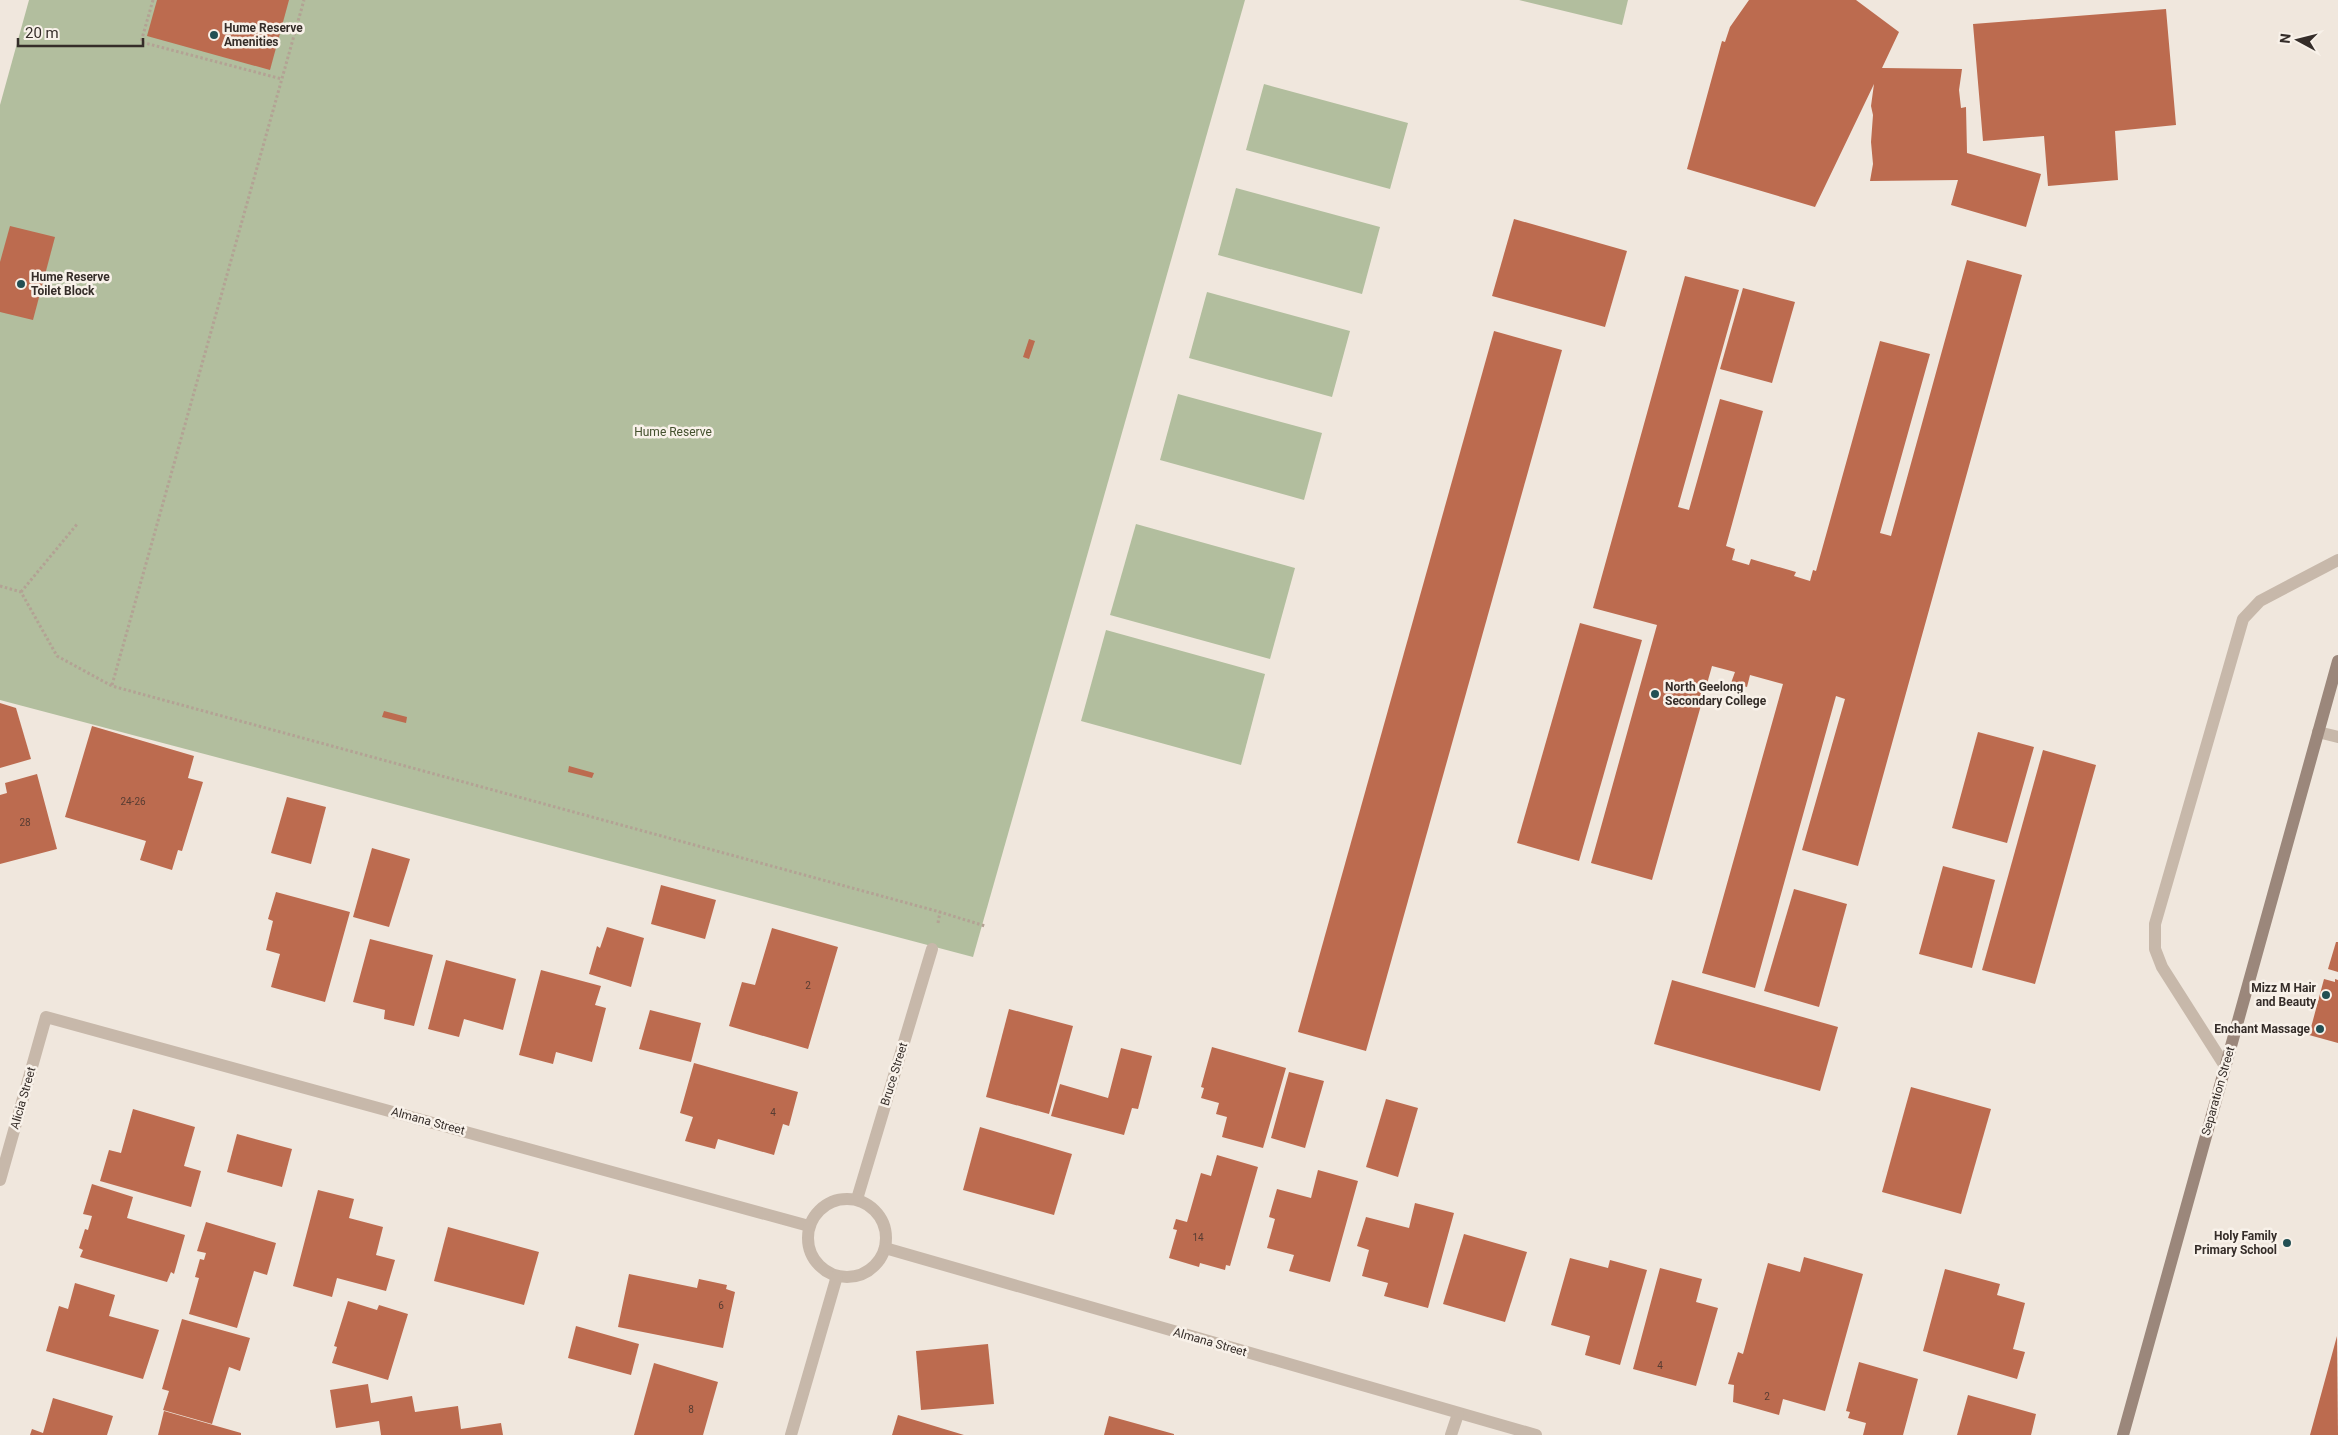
<svg xmlns="http://www.w3.org/2000/svg" width="2338" height="1435" font-family="Roboto,sans-serif">
<style>
.green{fill:#b2be9e}
.building{fill:#bc6b4f}
.lines{fill:none;stroke-linecap:round;stroke-linejoin:round}
.path{stroke:#b3a294;stroke-width:3;stroke-dasharray:2.5 2.5;stroke-linecap:butt}
.service{stroke:#c7b8aa;stroke-width:12}
.minor{stroke:#c7b8aa;stroke-width:12}
.secondary{stroke:#9b877b;stroke-width:12}
.poi-dot{fill:#224f53;stroke:#f8f1e9;stroke-width:2}
.labels{text-anchor:middle;dominant-baseline:central;stroke-width:5;stroke-linejoin:round;paint-order:stroke}
.number-label{font-size:10px;fill:#573c32}
.poi-label{font-size:12px;font-weight:bold;fill:#352d29;stroke:#f8f1e9;text-anchor:start}
.park-label{font-size:12px;fill:#44512e;stroke:#f8f1e9}
.street-label{font-size:12px;fill:#352d29;stroke:#f8f1e9}
</style>
<rect width="100%" height="100%" fill="#f0e7dd"/>
<g class="green">
<polygon points="29,0 1245,0 973,957 0,700 0,105"/>
<polygon points="1519,0 1628,0 1622,25"/>
<polygon points="1264,84 1408,123 1390,189 1246,150"/>
<polygon points="1236,188 1380,227 1362,294 1218,255"/>
<polygon points="1207,292 1350,331 1332,397 1189,358"/>
<polygon points="1178,394 1322,433 1304,500 1160,460"/>
<polygon points="1136,524 1295,568 1270,659 1110,615"/>
<polygon points="1106,630 1265,674 1241,765 1081,721"/>
</g>
<g class="building">
<polygon points="157,0 289,0 270,70 147,36"/>
<polygon points="1749,0 1856,0 1899,32 1882,68 1962,69 1959,90 1961,108 1966,107 1967,153 2041,174 2026,227 1951,205 1958,180 1870,181 1873,164 1871,142 1873,115 1871,106 1874,84 1815,207 1687,169 1722,41 1725,42 1730,27"/>
<polygon points="2166,9 2176,125 2115,131 2118,180 2048,186 2044,136 1983,141 1973,24"/>
<polygon points="1514,219 1627,251 1605,327 1492,296"/>
<polygon points="10,226 55,237 33,320 0,312 0,262"/>
<polygon points="1967,260 2022,275 1858,866 1802,850 1845,699 1836,696 1755,988 1702,973 1783,684 1750,675 1747,687 1731,683 1735,672 1712,666 1652,880 1591,863 1657,625 1593,608 1685,276 1739,290 1678,507 1689,510 1720,399 1763,411 1726,546 1735,549 1732,560 1749,565 1751,559 1796,572 1794,576 1810,581 1813,570 1816,571 1880,341 1930,354 1880,533 1891,536"/>
<polygon points="1743,288 1795,302 1772,383 1720,369"/>
<polygon points="1494,331 1562,350 1366,1051 1298,1032"/>
<polygon points="1029,339 1035,341 1029,359 1023,357"/>
<polygon points="1580,623 1642,640 1579,861 1517,843"/>
<polygon points="0,703 16,708 31,759 0,768"/>
<polygon points="384,711 407,717 406,723 382,717"/>
<polygon points="92,726 194,756 188,778 203,782 182,851 178,850 172,870 140,860 146,841 65,817"/>
<polygon points="1978,732 2034,747 2007,843 1952,828"/>
<polygon points="2043,750 2096,765 2035,984 1982,970"/>
<polygon points="569,766 594,773 592,778 568,772"/>
<polygon points="37,774 57,849 0,864 0,795 7,793 5,783"/>
<polygon points="287,797 326,807 311,864 271,853"/>
<polygon points="372,848 410,859 389,927 353,917"/>
<polygon points="1943,866 1995,880 1972,968 1919,954"/>
<polygon points="661,885 716,900 705,939 651,924"/>
<polygon points="1794,889 1847,904 1819,1007 1764,991"/>
<polygon points="276,892 350,912 325,1002 271,987 280,954 266,950 273,921 268,919"/>
<polygon points="607,927 644,938 631,987 589,974 597,946 600,948"/>
<polygon points="772,928 838,947 808,1049 729,1026 742,982 755,985"/>
<polygon points="370,939 433,955 414,1026 384,1019 385,1010 353,1002"/>
<polygon points="2336,942 2338,942 2338,972 2328,969"/>
<polygon points="446,960 516,979 503,1030 464,1019 459,1037 428,1029"/>
<polygon points="541,970 601,986 595,1005 606,1008 592,1062 556,1052 553,1064 519,1055"/>
<polygon points="2324,979 2335,982 2335,979 2338,980 2338,1043 2309,1035"/>
<polygon points="1672,980 1838,1027 1820,1091 1654,1044"/>
<polygon points="1009,1009 1073,1026 1049,1114 986,1097"/>
<polygon points="650,1010 701,1023 691,1062 639,1049"/>
<polygon points="1212,1047 1286,1068 1263,1148 1222,1137 1227,1117 1216,1114 1219,1103 1201,1098 1204,1088 1201,1087"/>
<polygon points="1121,1048 1152,1056 1138,1109 1132,1108 1124,1135 1051,1116 1060,1084 1108,1098"/>
<polygon points="694,1063 798,1092 789,1126 783,1124 774,1155 718,1139 715,1149 685,1141 693,1117 680,1113"/>
<polygon points="1289,1072 1324,1081 1305,1148 1271,1138"/>
<polygon points="1911,1087 1991,1109 1961,1214 1882,1192"/>
<polygon points="1386,1099 1418,1108 1398,1177 1366,1167"/>
<polygon points="133,1109 195,1127 184,1166 201,1171 191,1207 100,1181 109,1150 121,1153"/>
<polygon points="980,1127 1072,1154 1054,1215 963,1190"/>
<polygon points="237,1134 292,1149 282,1187 227,1172"/>
<polygon points="1217,1155 1258,1167 1230,1266 1226,1265 1225,1270 1200,1263 1199,1267 1169,1258 1177,1230 1173,1229 1176,1219 1187,1222 1201,1173 1211,1176"/>
<polygon points="1318,1170 1358,1181 1330,1282 1289,1271 1294,1255 1267,1248 1275,1219 1269,1217 1277,1189 1311,1198"/>
<polygon points="92,1184 133,1197 127,1218 185,1235 174,1274 171,1272 167,1282 80,1257 83,1250 79,1248 85,1229 88,1230 92,1216 83,1214"/>
<polygon points="318,1190 354,1199 349,1218 383,1227 376,1255 395,1260 386,1291 337,1278 332,1297 293,1286"/>
<polygon points="1415,1203 1454,1213 1428,1308 1384,1296 1388,1283 1362,1276 1369,1250 1357,1246 1366,1217 1409,1228"/>
<polygon points="206,1222 276,1243 267,1275 254,1271 237,1328 189,1314 199,1278 195,1277 200,1259 204,1260 206,1253 197,1251"/>
<polygon points="448,1227 539,1252 524,1305 434,1281"/>
<polygon points="1464,1234 1527,1252 1505,1322 1443,1304"/>
<polygon points="1804,1257 1863,1274 1825,1411 1783,1399 1779,1415 1733,1402 1734,1385 1728,1384 1738,1352 1743,1354 1768,1263 1800,1272"/>
<polygon points="1570,1258 1608,1268 1610,1260 1647,1270 1620,1365 1585,1355 1590,1336 1551,1325"/>
<polygon points="1660,1268 1702,1279 1696,1302 1718,1308 1696,1386 1633,1369"/>
<polygon points="1945,1269 2000,1284 1997,1295 2025,1303 2013,1349 2025,1352 2017,1379 1923,1351"/>
<polygon points="629,1274 697,1288 699,1279 727,1285 726,1289 735,1292 723,1348 618,1327"/>
<polygon points="75,1283 115,1295 109,1316 159,1330 143,1379 46,1351 59,1306 68,1309"/>
<polygon points="348,1301 377,1310 379,1305 408,1314 388,1380 332,1363 337,1347 334,1346"/>
<polygon points="182,1319 250,1338 240,1371 229,1367 212,1424 163,1410 169,1391 162,1389"/>
<polygon points="576,1326 639,1344 631,1375 568,1358"/>
<polygon points="2337,1336 2338,1435 2310,1435"/>
<polygon points="988,1344 994,1404 921,1410 916,1351"/>
<polygon points="1859,1362 1918,1379 1903,1435 1863,1435 1866,1423 1848,1418 1850,1412 1846,1411"/>
<polygon points="654,1363 718,1382 703,1435 634,1435"/>
<polygon points="368,1384 371,1403 412,1396 415,1412 458,1406 461,1429 501,1423 503,1435 381,1435 379,1421 336,1428 330,1390"/>
<polygon points="1968,1395 2036,1414 2031,1435 1957,1435"/>
<polygon points="53,1398 113,1416 107,1435 30,1435 32,1429 43,1433"/>
<polygon points="164,1411 241,1433 241,1435 158,1435"/>
<polygon points="898,1415 964,1435 892,1435"/>
<polygon points="1109,1416 1174,1434 1174,1435 1104,1435"/>
</g>
<g class="lines">
<g class="path">
<polyline points="153,0 141,42 282,79"/>
<polyline points="0,586 21,592 57,656 112,686 940,912 985,926"/>
<polyline points="21,592 78,523"/>
<polyline points="112,685 304,0"/>
<polyline points="938,923 940,912"/>
</g>
<polyline class="service" points="2225,1066 2162,967 2155,949 2155,924 2243,619 2260,601 2338,560"/>
<g class="minor">
<polyline points="2318,732 2338,737"/>
<polyline points="0,1180 46,1017 809,1226"/>
<circle cx="847" cy="1238" r="39"/>
<polyline points="857,1199 932,949"/>
<polyline points="885,1248 1536,1435"/>
<polyline points="791,1435 837,1276"/>
<polyline points="1451,1435 1458,1414"/>
</g>
<polyline class="secondary" points="2123,1435 2338,661"/>
</g>
<g class="poi-dot">
<circle cx="214" cy="35" r="5"/>
<circle cx="21" cy="284" r="5"/>
<circle cx="1655" cy="694" r="5"/>
<circle cx="2326" cy="995" r="5"/>
<circle cx="2320" cy="1029" r="5"/>
<circle cx="2287" cy="1243" r="5"/>
</g>
<g class="labels">
<g class="number-label">
<text x="133" y="801">24-26</text>
<text x="25" y="822">28</text>
<text x="808" y="985">2</text>
<text x="773" y="1112">4</text>
<text x="1198" y="1237">14</text>
<text x="721" y="1305">6</text>
<text x="1660" y="1365">4</text>
<text x="1767" y="1396">2</text>
<text x="691" y="1409">8</text>
</g>
<g class="poi-label">
<text x="224" y="28">Hume Reserve<tspan x="224" dy="14">Amenities</tspan></text>
<text x="31" y="277">Hume Reserve<tspan x="31" dy="14">Toilet Block</tspan></text>
<text x="1665" y="687">North Geelong<tspan x="1665" dy="14">Secondary College</tspan></text>
<text x="2316" y="988" text-anchor="end">Mizz M Hair<tspan x="2316" dy="14">and Beauty</tspan></text>
<text x="2310" y="1029" text-anchor="end">Enchant Massage</text>
<text x="2277" y="1236" text-anchor="end">Holy Family<tspan x="2277" dy="14">Primary School</tspan></text>
</g>
<g class="park-label">
<text x="673" y="432">Hume Reserve</text>
</g>
<g class="street-label">
<text transform="translate(894 1074) rotate(-73)">Bruce Street</text>
<text transform="translate(2218 1091) rotate(-74)">Separation Street</text>
<text transform="translate(23 1098) rotate(-74)">Alicia Street</text>
<text transform="translate(428 1121) rotate(15)">Almana Street</text>
<text transform="translate(1210 1342) rotate(16)">Almana Street</text>
</g>
</g>
<g transform="translate(2298 40) rotate(277)" stroke="#f8f1e9" stroke-width="4" paint-order="stroke">
<path d="M0-4L9 19L0 12L-9 19Z" fill="#352d29"/>
<text y="-8" font-size="14" font-weight="bold" text-anchor="middle" fill="#352d29">N</text>
</g>
<path d="M18 38v8h125v-8" fill="none" stroke="#352d29" stroke-width="2.5"/>
<text x="25" y="38" font-size="15" fill="#352d29" stroke="#f8f1e9" stroke-width="4" paint-order="stroke">20 m</text>
</svg>
